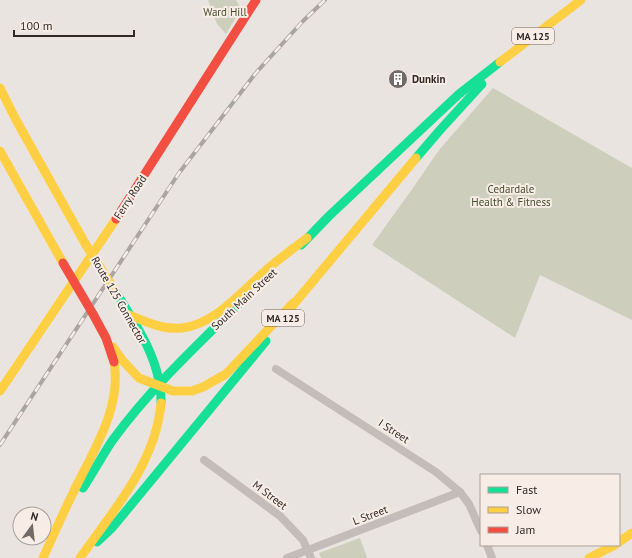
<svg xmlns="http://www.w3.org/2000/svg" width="632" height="558" font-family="'PT Sans',sans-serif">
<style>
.green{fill:#cdcebb}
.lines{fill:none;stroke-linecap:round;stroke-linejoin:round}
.street{stroke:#c3bcb9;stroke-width:8}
.fast{stroke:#16e098;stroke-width:9}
.slow{stroke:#ffcf43;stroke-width:9}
.jam{stroke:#f24e42;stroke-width:9}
.rail-casing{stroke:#aba5a2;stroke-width:4}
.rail{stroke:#f7ede6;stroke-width:2.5;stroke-dasharray:8;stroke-linecap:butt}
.slow-bridge{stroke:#ffcf43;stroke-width:9}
.jam-bridge{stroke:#f24e42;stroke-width:9}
.labels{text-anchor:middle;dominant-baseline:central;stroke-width:4;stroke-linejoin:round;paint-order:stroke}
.shield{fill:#f7ede6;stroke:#6e6460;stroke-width:1}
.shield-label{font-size:10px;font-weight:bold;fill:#332a27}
.park-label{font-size:11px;fill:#474f2e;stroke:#f7ede6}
.poi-label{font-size:11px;font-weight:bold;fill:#332a27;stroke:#f7ede6;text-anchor:start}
.street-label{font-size:11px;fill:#332a27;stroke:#f7ede6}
</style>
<rect width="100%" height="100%" fill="#eae4e0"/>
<g class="green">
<polygon points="208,0 236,0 241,9 226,34 217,24"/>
<polygon points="493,88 632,168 632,320 540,275 515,338 372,245 415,185 439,150"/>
<polygon points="360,538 367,558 321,558 319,553"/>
</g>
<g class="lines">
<g class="street">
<polyline points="276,369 436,472 460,492 469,504 481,531"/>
<polyline points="204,460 280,516 303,540 311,558"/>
<polyline points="487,545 492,558"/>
<polyline points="287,558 460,492"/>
</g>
<g class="fast">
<polyline points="416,158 440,130 482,84"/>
<polyline points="301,245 329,216 459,94 500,62"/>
<path d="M115,291c21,33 47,71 46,112"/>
<path d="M83,488c10,-15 19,-32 29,-47 38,-52 85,-96 131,-141"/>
<polyline points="97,542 112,528 266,341"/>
</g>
<g class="slow">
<polyline points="500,62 581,0"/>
<polyline points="0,88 16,120 86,245"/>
<polyline points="0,151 63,263"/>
<polyline points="288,311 416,158"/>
<path d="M129,315c17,7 35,15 53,13 33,-4 58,-35 82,-56 13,-12 29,-23 43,-34"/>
<polyline points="113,347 123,361 139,378 173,391 192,391 203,387 226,374 293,303"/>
<polyline points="0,391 116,219"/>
<polyline points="619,542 632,533"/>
<path d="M43,558c10,-22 20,-45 31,-67 19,-40 48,-83 40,-129"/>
<path d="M80,558c33,-47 76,-95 81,-155"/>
<polyline points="589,558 615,545"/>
</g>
<g class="jam">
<polyline points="116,219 256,0"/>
<polyline points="93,314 106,338 114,362"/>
</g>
<g class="rail-casing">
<polyline id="rail" points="0,445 179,173 255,74 303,21 325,0"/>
</g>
<use href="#rail" class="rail"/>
<polyline class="slow-bridge" points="86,245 115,291"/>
<polyline class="jam-bridge" points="63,263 93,314"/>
</g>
<defs>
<g id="building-disc" transform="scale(1)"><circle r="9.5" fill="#736b68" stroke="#f7ede6"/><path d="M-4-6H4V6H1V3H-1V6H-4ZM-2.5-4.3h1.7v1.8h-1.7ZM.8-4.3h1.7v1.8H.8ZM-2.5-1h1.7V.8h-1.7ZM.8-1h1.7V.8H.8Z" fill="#fff"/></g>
</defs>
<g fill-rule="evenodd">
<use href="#building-disc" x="398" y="79"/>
</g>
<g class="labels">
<g class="shield">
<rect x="512" y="28" width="42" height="16" rx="3"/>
<rect x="262" y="310" width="42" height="16" rx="3"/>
</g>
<g class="shield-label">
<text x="533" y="36">MA 125</text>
<text x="283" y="318">MA 125</text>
</g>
<g class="park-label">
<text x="225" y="12">Ward Hill</text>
<text x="511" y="189">Cedardale<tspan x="511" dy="13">Health &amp; Fitness</tspan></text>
</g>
<g class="poi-label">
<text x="412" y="79">Dunkin</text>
</g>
<g class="street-label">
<text transform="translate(130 197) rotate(-57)">Ferry Road</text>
<text transform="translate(244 299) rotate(-43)">South Main Street</text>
<text transform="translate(119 300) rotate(60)">Route 125 Connector</text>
<text transform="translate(394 431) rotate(33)">I Street</text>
<text transform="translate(270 495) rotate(37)">M Street</text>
<text transform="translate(370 515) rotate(-21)">L Street</text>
</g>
</g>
<rect x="480" y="474" width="140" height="72" fill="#f7ede6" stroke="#a99f9a"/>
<rect x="488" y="487" width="20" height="6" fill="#16e098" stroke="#a99f9a"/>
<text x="516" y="494" font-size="12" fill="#332a27">Fast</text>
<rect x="488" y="507" width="20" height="6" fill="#ffcf43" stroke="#a99f9a"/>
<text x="516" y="514" font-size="12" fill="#332a27">Slow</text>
<rect x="488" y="527" width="20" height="6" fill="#f24e42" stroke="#a99f9a"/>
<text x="516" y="534" font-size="12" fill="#332a27">Jam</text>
<g transform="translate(32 526) rotate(15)"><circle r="19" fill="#f7ede6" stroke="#a99f9a"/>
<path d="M0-3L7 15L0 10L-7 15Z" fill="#736b68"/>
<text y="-6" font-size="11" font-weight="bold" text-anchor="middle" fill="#332a27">N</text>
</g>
<path d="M14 30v6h120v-6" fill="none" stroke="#332a27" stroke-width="2"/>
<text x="20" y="30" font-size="12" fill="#332a27" stroke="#f7ede6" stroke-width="3" paint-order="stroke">100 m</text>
</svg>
